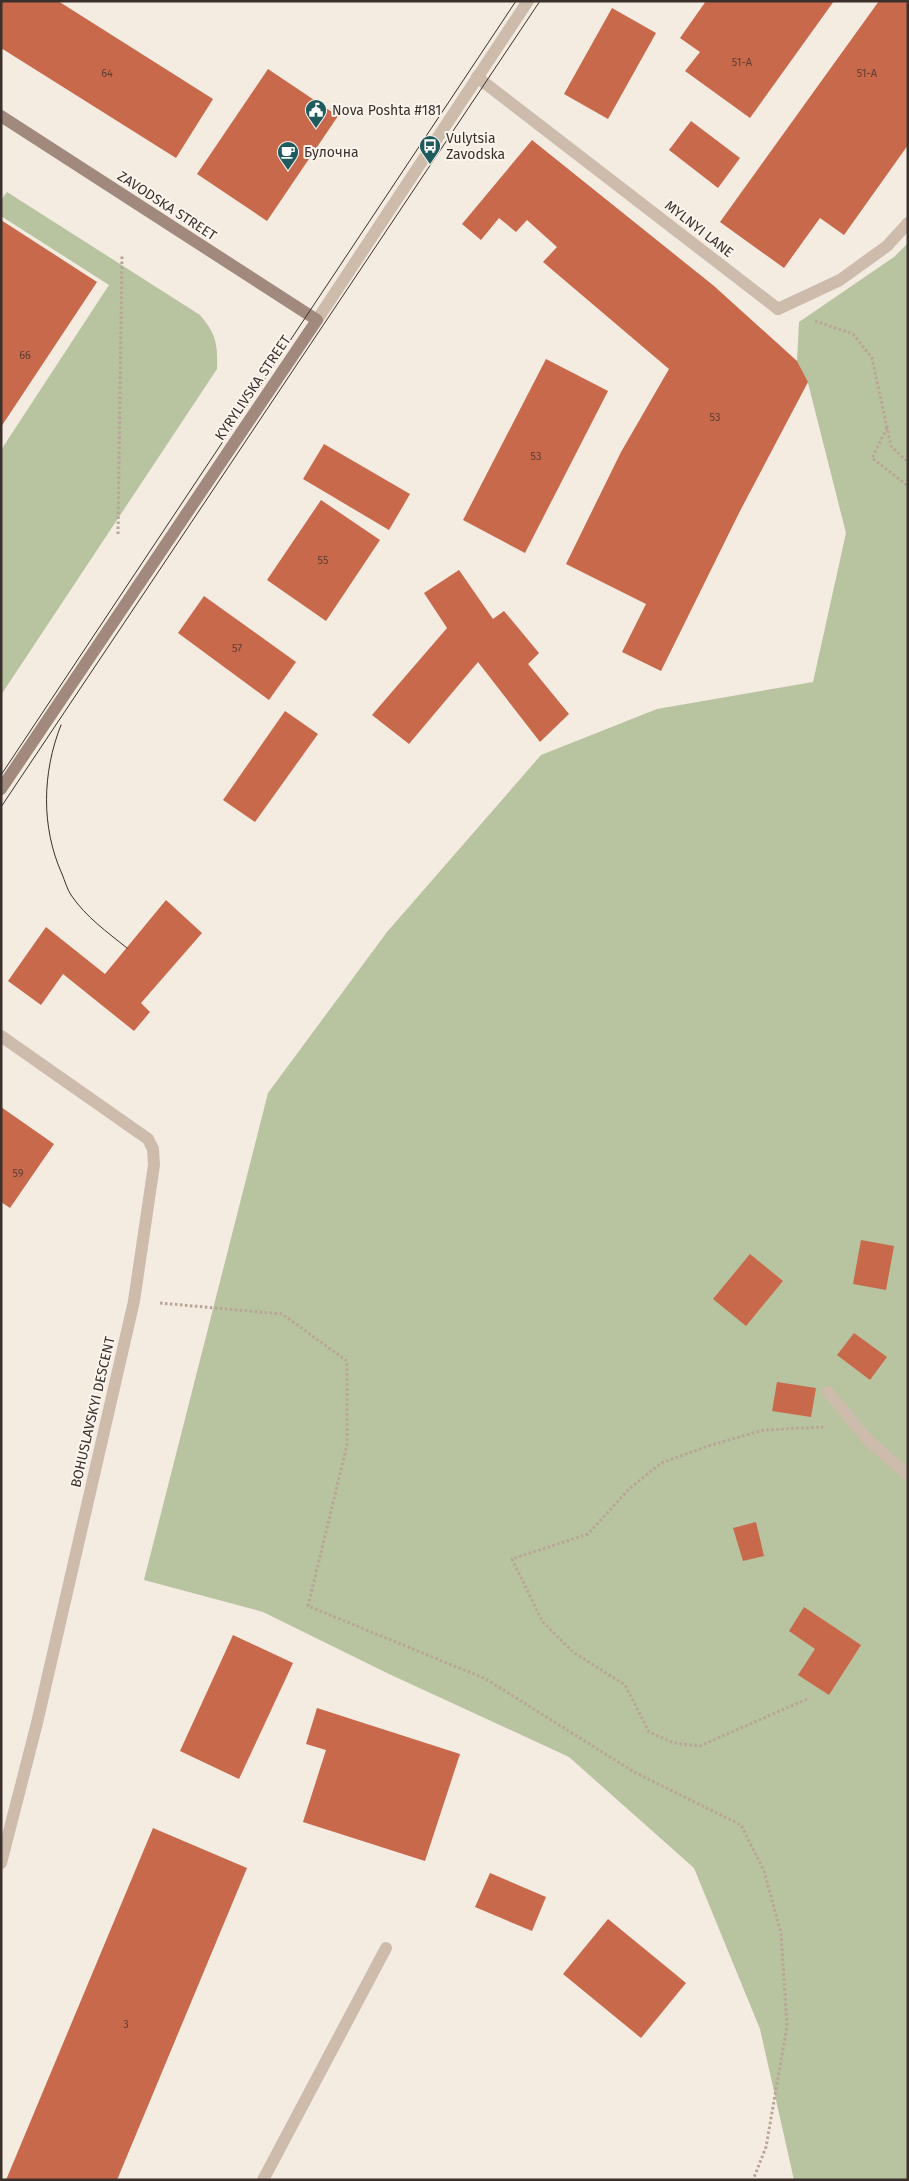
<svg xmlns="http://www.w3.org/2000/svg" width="909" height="2181" font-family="'Fira Sans',sans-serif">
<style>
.green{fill:#b8c4a0}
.building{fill:#c8694b}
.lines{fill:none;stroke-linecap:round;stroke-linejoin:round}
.path{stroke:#b9a596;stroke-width:3;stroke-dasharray:2.5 2.5;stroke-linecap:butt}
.service{stroke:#cdbbac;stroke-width:12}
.minor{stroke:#cdbbac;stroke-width:12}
.tertiary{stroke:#cdbbac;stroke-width:12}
.secondary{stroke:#a18a7d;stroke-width:12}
.tram{stroke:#3b302b;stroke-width:1}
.labels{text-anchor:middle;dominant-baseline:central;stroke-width:4;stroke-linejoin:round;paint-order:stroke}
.number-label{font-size:11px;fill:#5e3e33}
.poi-label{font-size:14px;fill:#3b302b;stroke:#fbf5ee;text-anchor:start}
.street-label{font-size:14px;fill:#3b302b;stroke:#fbf5ee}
</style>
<rect width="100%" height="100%" fill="#f4ebe1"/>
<g class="green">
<path d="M7,192l193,123c16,19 18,29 17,54l-216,326v-245l108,-165 -108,-69v-16z"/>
<polygon points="908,243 908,2180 794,2180 760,2029 694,1868 569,1757 389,1674 263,1612 144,1580 268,1093 387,932 541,755 657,709 813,682 846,533 808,383 797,361 799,322 894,257"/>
</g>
<g class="building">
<polygon points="1,1 58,1 213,99 176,158 1,48"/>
<polygon points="706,1 834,1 750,118 685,71 700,52 680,38"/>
<polygon points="879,1 908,1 908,145 844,235 820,218 784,268 720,222"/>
<polygon points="612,8 656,33 608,119 564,94"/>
<polygon points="268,69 338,116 267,221 197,174"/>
<polygon points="691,121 740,158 718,188 669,150"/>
<polygon points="532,140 714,286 797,361 808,382 740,511 661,671 622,652 646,604 566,564 621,452 669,369 543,262 557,247 527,220 516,232 499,218 481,240 462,224"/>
<polygon points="1,220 97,282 1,427"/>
<polygon points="546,359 608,391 525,553 463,520"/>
<polygon points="324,444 410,494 389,530 303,479"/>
<polygon points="321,500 380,540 326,621 267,580"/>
<polygon points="459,570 493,619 504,611 539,653 528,664 569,714 540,742 478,662 409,744 372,715 447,628 424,593"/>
<polygon points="204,596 296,662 269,700 178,633"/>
<polygon points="285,711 318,734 255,822 223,800"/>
<polygon points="166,900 202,933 141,1003 150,1012 134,1031 63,974 41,1005 8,981 46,927 105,974"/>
<polygon points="1,1107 54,1144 10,1208 1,1202"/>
<polygon points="861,1240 894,1246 886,1290 853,1284"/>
<polygon points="750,1254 783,1281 746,1326 713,1299"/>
<polygon points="854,1333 887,1357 870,1380 837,1355"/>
<polygon points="777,1382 816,1388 811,1417 772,1411"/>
<polygon points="756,1522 764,1556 743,1561 733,1528"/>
<polygon points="804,1607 861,1645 829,1695 798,1675 815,1649 789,1631"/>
<polygon points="233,1635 293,1663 239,1779 180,1751"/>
<polygon points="317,1708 460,1754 425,1861 303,1822 326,1750 306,1744"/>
<polygon points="153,1828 247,1868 117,2180 6,2180"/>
<polygon points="490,1873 546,1897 532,1931 475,1907"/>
<polygon points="608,1919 686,1983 641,2038 563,1974"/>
</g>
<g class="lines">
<g class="path">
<polyline points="815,321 853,334 872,358 891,446 908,462"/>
<polyline points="887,428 872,458 908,486"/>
<polyline points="118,534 122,256"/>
<polyline points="160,1303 282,1314 347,1361 347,1445 308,1606 486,1679 634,1772 741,1825 764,1871 781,1933 787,2026 766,2147 753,2180"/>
<polyline points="807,1699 700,1746 674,1743 649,1732 625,1685 573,1652 542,1621 512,1559 588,1534 629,1489 661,1463 711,1445 764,1430 823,1427"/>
</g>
<g class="service">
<polyline points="778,309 840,280 887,246 908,223"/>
<polyline points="263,2180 386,1948"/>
</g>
<g class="minor">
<polyline points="477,77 778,309"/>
<polyline points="1,1036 148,1139 153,1149 154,1165 134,1301 37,1723 1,1863"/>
<polyline points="828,1392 868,1440 908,1475"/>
</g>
<polyline class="tertiary" points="317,320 528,1"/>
<polyline class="secondary" points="1,116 317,320 1,789"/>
<g class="tram">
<path d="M61,725c-19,48 -20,102 1,149 3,7 5,15 9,21 15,22 36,37 56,53"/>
<polyline points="1,775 516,1"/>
<polyline points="1,807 540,1"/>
</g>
</g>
<defs>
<g id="civic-pin" transform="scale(1.125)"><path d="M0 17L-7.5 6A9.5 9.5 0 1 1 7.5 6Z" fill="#1f5a5e" stroke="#fbf5ee"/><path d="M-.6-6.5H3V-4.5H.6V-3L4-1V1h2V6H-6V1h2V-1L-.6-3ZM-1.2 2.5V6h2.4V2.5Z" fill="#fff"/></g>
<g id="bus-pin" transform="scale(1.125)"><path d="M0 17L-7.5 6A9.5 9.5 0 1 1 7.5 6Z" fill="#1f5a5e" stroke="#fbf5ee"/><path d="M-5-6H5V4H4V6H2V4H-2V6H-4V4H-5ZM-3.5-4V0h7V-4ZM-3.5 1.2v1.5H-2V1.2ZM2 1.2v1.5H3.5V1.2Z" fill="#fff"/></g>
<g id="cafe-pin" transform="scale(1.125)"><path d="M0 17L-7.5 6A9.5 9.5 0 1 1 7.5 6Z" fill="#1f5a5e" stroke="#fbf5ee"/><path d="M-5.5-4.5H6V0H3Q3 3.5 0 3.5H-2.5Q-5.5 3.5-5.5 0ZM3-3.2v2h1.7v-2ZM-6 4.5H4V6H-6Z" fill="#fff"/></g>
</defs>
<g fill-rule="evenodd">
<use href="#civic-pin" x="316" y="110"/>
<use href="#bus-pin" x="430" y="146"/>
<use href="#cafe-pin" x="288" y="152"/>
</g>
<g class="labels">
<g class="number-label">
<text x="742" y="62">51-А</text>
<text x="107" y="73">64</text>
<text x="867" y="73">51-А</text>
<text x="25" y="355">66</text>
<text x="715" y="417">53</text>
<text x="536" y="456">53</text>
<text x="323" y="560">55</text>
<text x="237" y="648">57</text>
<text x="18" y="1173">59</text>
<text x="126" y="2024">3</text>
</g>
<g class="poi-label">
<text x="332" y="110">Nova Poshta #181</text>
<text x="446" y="138">Vulytsia<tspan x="446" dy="16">Zavodska</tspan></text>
<text x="304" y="152">Булочна</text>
</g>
<g class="street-label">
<text transform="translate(167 206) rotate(33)">ZAVODSKA STREET</text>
<text transform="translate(699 229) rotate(38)">MYLNYI LANE</text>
<text transform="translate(253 388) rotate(-56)">KYRYLIVSKA STREET</text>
<text transform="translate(93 1412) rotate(-77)">BOHUSLAVSKYI DESCENT</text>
</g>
</g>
<rect width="909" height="2181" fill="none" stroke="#3b302b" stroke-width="5"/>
</svg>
